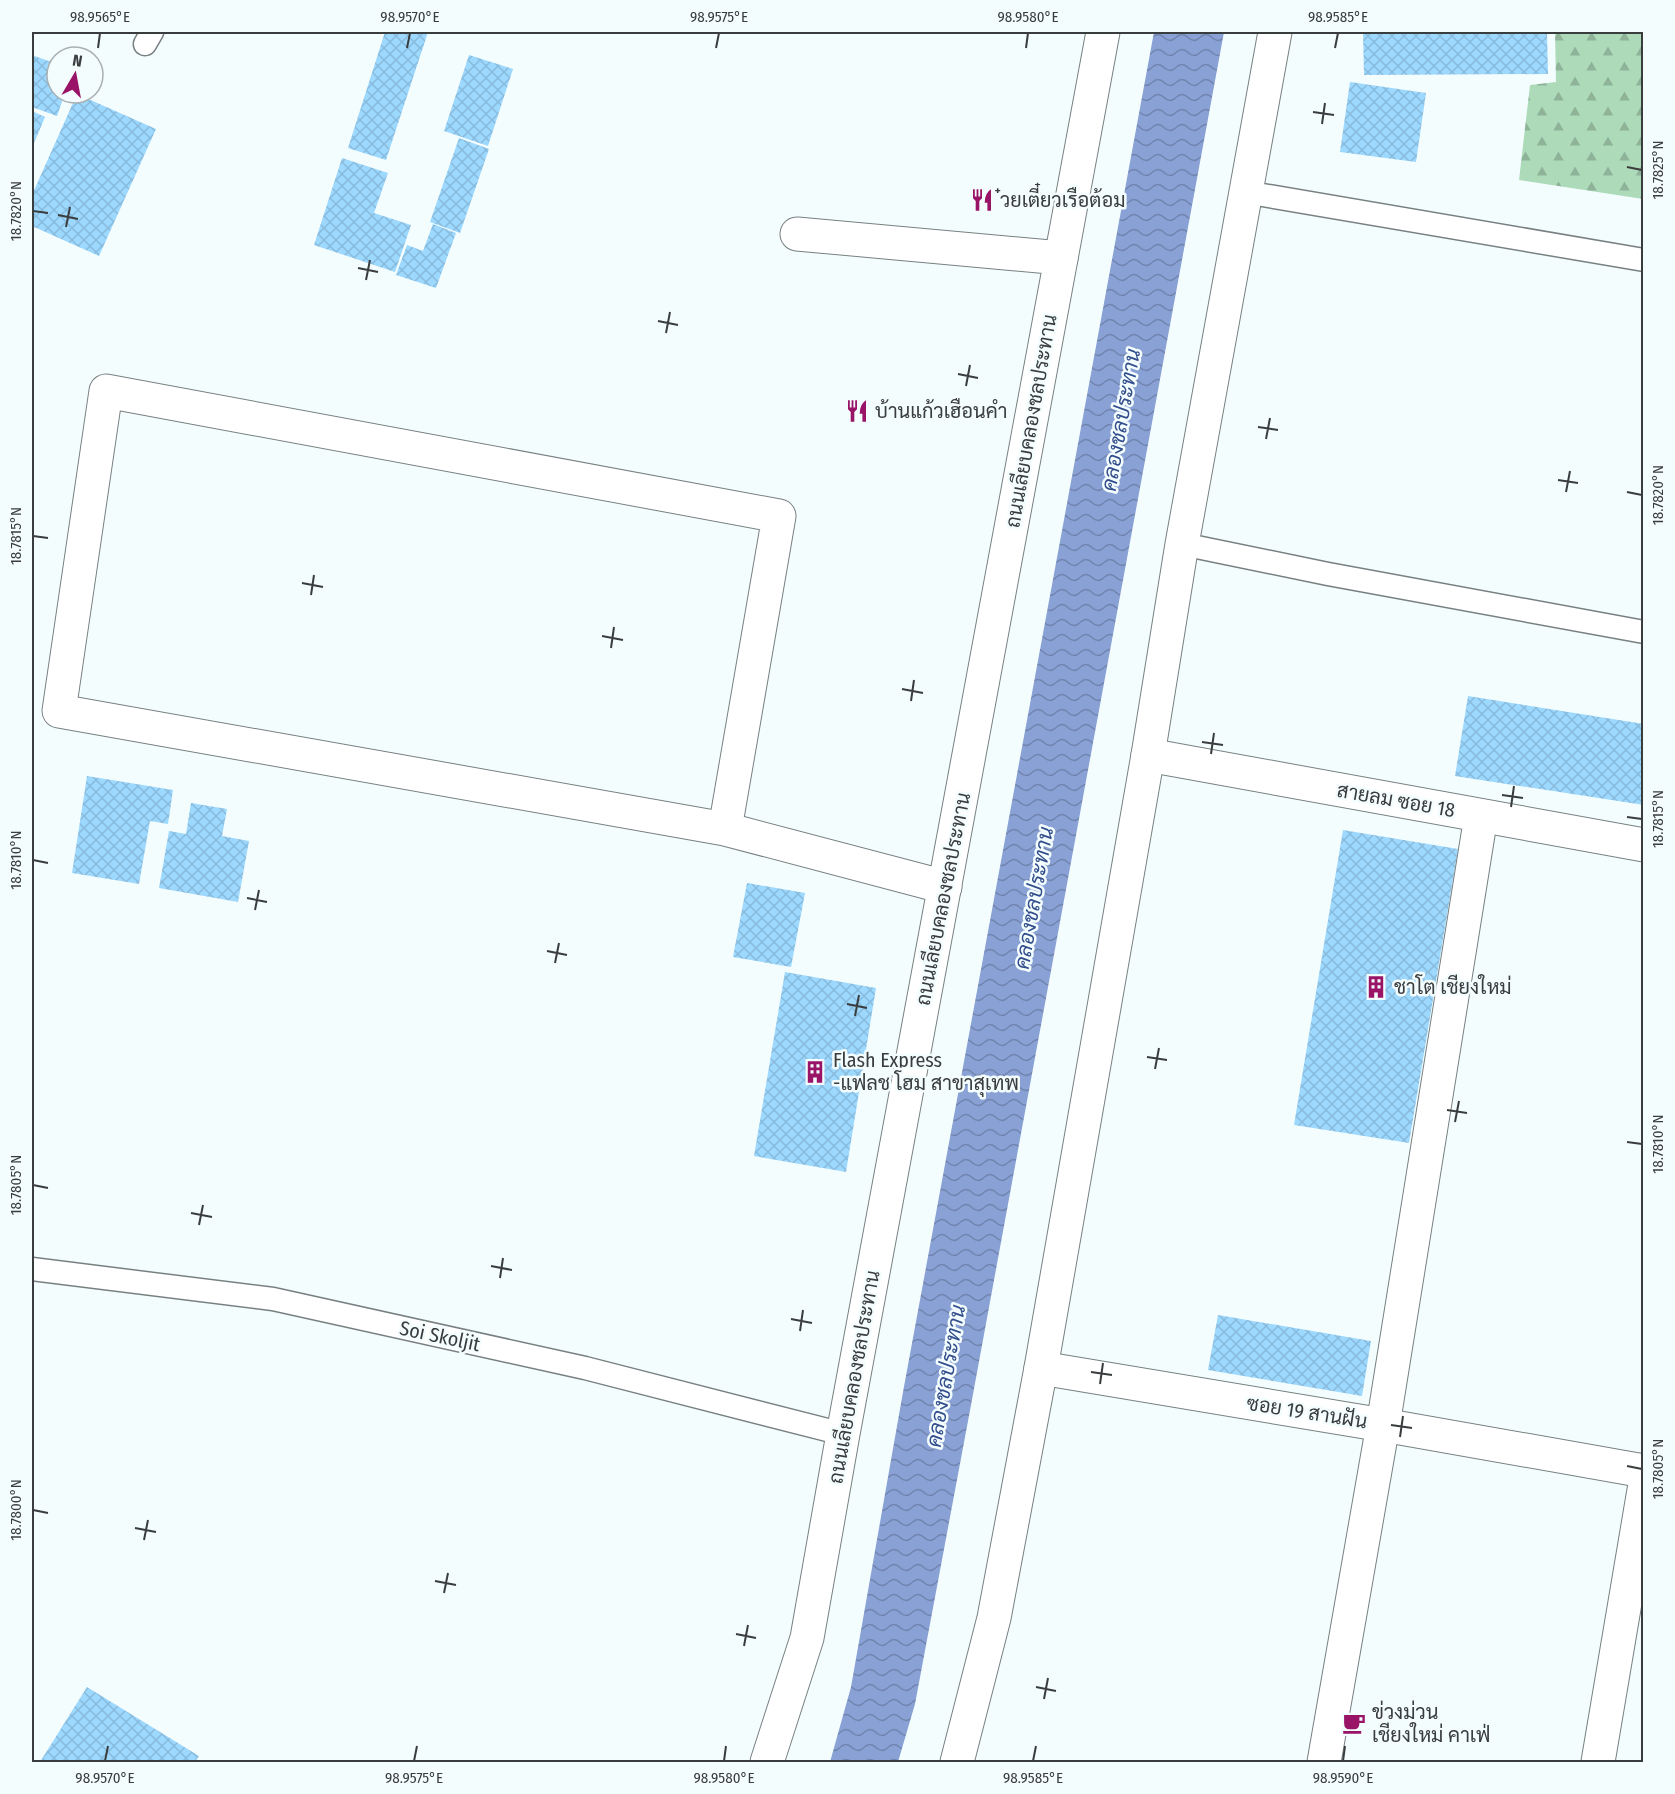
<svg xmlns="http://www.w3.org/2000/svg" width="1675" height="1794" font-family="'Fira Sans Condensed',Sarabun,sans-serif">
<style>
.forest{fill:url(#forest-firs)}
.water{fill:url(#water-waves)}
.building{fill:url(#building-cross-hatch)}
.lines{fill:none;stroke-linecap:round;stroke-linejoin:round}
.lane-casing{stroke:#788082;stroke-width:25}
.street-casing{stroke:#788082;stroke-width:35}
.primary-casing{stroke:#788082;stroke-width:35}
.lane{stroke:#fff;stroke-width:22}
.street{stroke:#fff;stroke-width:33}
.primary{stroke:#fff;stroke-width:33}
.ticks{fill:none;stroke:#3a3d3e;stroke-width:2}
.labels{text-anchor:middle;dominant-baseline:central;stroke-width:5;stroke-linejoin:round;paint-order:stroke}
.poi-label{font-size:20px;fill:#3a3d3e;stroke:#f4fdfe;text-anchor:start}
.street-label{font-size:20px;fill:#3a3d3e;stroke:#f4fdfe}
.water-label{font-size:21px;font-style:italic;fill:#324d8c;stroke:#f4fdfe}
.neatline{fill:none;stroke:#3a3d3e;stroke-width:2}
.ticks-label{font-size:15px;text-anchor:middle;fill:#3a3d3e}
</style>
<defs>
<pattern id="forest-firs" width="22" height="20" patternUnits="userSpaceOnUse" patternTransform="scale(1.5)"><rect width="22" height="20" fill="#addbba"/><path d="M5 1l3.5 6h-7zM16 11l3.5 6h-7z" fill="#8eb399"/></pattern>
<pattern id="water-waves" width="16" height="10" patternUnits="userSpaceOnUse" patternTransform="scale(1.5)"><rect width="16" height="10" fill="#89a1d5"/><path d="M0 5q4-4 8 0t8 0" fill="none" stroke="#7184ae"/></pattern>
<pattern id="building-cross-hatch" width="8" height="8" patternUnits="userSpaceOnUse" patternTransform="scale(1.5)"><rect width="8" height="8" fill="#9dd8fe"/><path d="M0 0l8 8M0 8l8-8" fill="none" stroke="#88badb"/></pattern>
</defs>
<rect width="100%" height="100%" fill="#f4fdfe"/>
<polygon class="forest" points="1555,32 1643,32 1643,199 1519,180 1530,85 1556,82"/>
<polygon class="water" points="1154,32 1224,32 971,1405 915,1704 898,1762 830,1762 851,1687 903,1392"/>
<g class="building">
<polygon points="385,32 428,32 386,160 348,148"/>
<polygon points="1363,32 1547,32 1548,74 1364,75"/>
<polygon points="32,55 57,64 57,93 65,93 57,116 32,107"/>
<polygon points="469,55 513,69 488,146 444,131"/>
<polygon points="1350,82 1426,93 1416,162 1340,152"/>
<polygon points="77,94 156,129 99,256 32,226 32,195"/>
<polygon points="32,111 45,117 32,148"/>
<polygon points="459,138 489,149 460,233 430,222"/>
<polygon points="342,158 388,173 374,213 411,225 395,272 314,245"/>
<polygon points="433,224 456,233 436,288 396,275 407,245 423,251"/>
<polygon points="1468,696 1644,724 1644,805 1455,776"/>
<polygon points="87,776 173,790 168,824 150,821 139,884 72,873"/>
<polygon points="191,803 227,809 222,836 249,841 238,902 159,888 169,831 186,834"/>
<polygon points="1343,830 1458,849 1409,1143 1294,1125"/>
<polygon points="747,883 805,893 791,967 733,957"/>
<polygon points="785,972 876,988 846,1172 754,1156"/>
<polygon points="1218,1315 1371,1341 1362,1396 1208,1370"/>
<polygon points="87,1687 199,1756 195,1762 40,1762"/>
</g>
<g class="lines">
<g class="lane-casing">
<g id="lane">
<polyline points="145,44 152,32"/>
<polyline points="1245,192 1644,260"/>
<polyline points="1182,544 1328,574 1644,632"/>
<polyline points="32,1269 273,1299 585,1368 843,1434"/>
</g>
</g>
<g class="street-casing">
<g id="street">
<polyline points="797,234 1061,258"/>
<polyline points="1148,755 1644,845"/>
<polyline points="725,829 779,516 106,391 59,711 725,829 945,887"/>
<polyline points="1041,1368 1383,1425 1644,1471"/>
<polyline points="1324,1762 1383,1425 1481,816"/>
<polyline points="1598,1762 1644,1490"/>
</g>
</g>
<g class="primary-casing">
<g id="primary">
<polyline points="767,1762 807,1638 843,1434 1103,32"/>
<polyline points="957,1762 994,1618 1041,1368 1148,755 1182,544 1275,32"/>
</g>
</g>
<use href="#lane" class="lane"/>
<use href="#street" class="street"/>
<use href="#primary" class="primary"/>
</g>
<path class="ticks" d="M98,48l2,-15M407,48l3,-15M716,48l3,-15M1026,48l2,-15M1335,48l3,-15M1313,112l21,3M1322,124l3,-21M1627,167l15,3M33,211l15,2M58,215l20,4M66,227l4,-20M358,268l20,4M366,280l4,-20M658,321l20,4M666,333l4,-21M958,374l20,4M966,386l4,-21M1258,427l20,3M1266,439l4,-21M1558,480l20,3M1566,492l4,-21M1627,492l15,3M33,536l15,2M302,583l21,4M311,595l3,-20M602,636l21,4M611,648l3,-21M902,689l21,4M911,701l3,-21M1202,742l21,3M1211,754l3,-21M1502,795l21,3M1511,807l3,-21M1627,817l15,2M33,860l15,3M247,898l20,4M255,910l4,-20M547,951l20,4M555,963l4,-20M847,1004l20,4M855,1016l4,-21M1147,1057l20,3M1155,1069l4,-21M1447,1110l20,3M1455,1122l4,-21M1627,1142l15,2M33,1185l15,3M191,1213l21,4M199,1225l4,-20M491,1266l21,4M500,1278l3,-20M791,1319l21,4M800,1331l3,-21M1091,1372l21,3M1100,1384l3,-21M1391,1425l21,3M1400,1437l3,-21M1627,1466l15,3M33,1510l15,3M135,1528l21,4M144,1540l4,-20M435,1581l21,4M444,1593l4,-20M736,1634l20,4M744,1646l4,-21M1036,1687l20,4M1044,1699l4,-21M105,1761l3,-15M414,1761l3,-15M724,1761l2,-15M1033,1761l3,-15M1343,1761l2,-15"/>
<defs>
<g id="restaurant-bare" transform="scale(1.8)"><path d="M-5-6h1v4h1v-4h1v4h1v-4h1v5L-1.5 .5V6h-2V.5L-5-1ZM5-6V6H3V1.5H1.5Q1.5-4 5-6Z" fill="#991367" stroke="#f4fdfe" stroke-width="2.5" paint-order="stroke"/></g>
<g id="building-bare" transform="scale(1.8)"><path d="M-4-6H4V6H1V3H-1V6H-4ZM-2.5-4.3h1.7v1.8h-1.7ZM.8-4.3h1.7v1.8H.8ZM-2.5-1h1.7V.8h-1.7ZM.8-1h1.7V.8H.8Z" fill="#991367" stroke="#f4fdfe" stroke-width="2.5" paint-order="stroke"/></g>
<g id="cafe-bare" transform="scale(1.8)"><path d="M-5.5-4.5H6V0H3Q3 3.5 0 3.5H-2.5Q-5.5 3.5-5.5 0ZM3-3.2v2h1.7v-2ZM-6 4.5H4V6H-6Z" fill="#991367" stroke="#f4fdfe" stroke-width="2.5" paint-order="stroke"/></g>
</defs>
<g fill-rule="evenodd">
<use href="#restaurant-bare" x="982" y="200"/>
<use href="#restaurant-bare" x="857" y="411"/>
<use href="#building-bare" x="1376" y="987"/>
<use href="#building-bare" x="815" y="1072"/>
<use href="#cafe-bare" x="1354" y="1723"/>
</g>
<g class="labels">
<g class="poi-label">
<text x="1000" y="200">๋วยเตี๋ยวเรือต้อม</text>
<text x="875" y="411">บ้านแก้วเฮือนคำ</text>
<text x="1394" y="987">ชาโต เชียงใหม่</text>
<text x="833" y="1060">Flash Express<tspan x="833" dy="23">-แฟลช โฮม สาขาสุเทพ</tspan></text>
<text x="1372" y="1712">ข่วงม่วน<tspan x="1372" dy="23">เชียงใหม่ คาเฟ่</tspan></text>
</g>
<g class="street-label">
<text transform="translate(1031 421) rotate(-80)">ถนนเลียบคลองชลประทาน</text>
<text transform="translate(1396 800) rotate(10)">สายลม ซอย 18</text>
<text transform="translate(943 899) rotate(-79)">ถนนเลียบคลองชลประทาน</text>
<text transform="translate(440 1336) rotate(12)">Soi Skoljit</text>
<text transform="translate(854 1377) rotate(-80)">ถนนเลียบคลองชลประทาน</text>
<text transform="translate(1307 1412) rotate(9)">ซอย 19 สานฝัน</text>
</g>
<g class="water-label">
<text transform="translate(1121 420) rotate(-80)">คลองชลประทาน</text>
<text transform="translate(1034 898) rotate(-80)">คลองชลประทาน</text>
<text transform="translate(946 1376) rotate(-80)">คลองชลประทาน</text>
</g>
</g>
<rect width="1675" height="1794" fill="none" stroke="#f4fdfe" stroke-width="66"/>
<g transform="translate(75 75) rotate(10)"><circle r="28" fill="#f4fdfe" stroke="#aab0b1" stroke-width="1.5"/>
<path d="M0-4.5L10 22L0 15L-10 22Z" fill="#991367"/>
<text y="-9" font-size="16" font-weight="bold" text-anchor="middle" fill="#3a3d3e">N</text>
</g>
<rect x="33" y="33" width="1609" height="1728" class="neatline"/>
<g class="ticks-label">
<text x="100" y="22">98.9565°E</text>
<text x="410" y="22">98.9570°E</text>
<text x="719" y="22">98.9575°E</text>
<text x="1028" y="22">98.9580°E</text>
<text x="1338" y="22">98.9585°E</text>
<text transform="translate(1658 170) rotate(-90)" y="5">18.7825°N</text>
<text transform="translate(16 211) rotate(-90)" y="5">18.7820°N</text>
<text transform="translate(1658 495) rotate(-90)" y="5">18.7820°N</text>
<text transform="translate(16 536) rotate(-90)" y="5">18.7815°N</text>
<text transform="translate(1658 819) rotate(-90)" y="5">18.7815°N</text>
<text transform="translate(16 860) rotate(-90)" y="5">18.7810°N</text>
<text transform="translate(1658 1144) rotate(-90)" y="5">18.7810°N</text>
<text transform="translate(16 1185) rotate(-90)" y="5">18.7805°N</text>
<text transform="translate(1658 1469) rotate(-90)" y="5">18.7805°N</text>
<text transform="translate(16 1510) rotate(-90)" y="5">18.7800°N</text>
<text x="105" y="1783">98.9570°E</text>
<text x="414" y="1783">98.9575°E</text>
<text x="724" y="1783">98.9580°E</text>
<text x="1033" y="1783">98.9585°E</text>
<text x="1343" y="1783">98.9590°E</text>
</g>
</svg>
